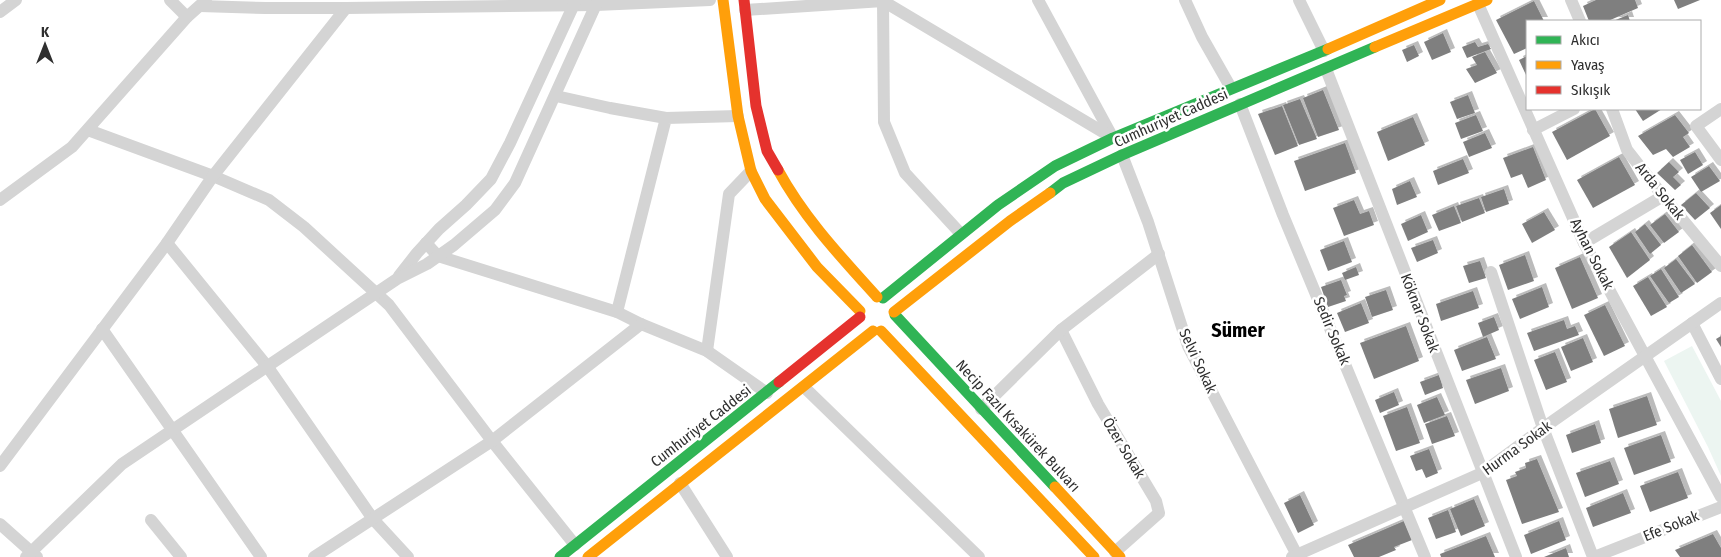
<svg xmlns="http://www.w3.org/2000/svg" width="1721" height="557" font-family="'Fira Sans Condensed',sans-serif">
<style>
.green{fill:#ecf5f1}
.building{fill:#7f7f7f;filter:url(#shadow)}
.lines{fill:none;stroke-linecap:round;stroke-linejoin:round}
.street{stroke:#d4d4d4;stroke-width:12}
.fast{stroke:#30b455;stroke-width:11}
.slow{stroke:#ff9f0a;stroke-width:11}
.jam{stroke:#e5322d;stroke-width:11}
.labels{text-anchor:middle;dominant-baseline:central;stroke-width:5;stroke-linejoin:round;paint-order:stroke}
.street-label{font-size:15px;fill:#2f2f2f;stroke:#fff}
.district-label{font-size:20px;font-weight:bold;fill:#000;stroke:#fff}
</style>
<defs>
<filter id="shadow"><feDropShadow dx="4" dy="-4" stdDeviation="0" flood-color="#0004"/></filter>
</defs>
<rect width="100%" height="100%" fill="#fff"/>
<polygon class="green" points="1692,346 1721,401 1721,476 1708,447 1664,361"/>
<g class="building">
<polygon points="1596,0 1635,0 1638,8 1608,21 1589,21 1583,6"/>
<polygon points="1674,0 1700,0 1678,9"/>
<polygon points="1534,1 1544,21 1527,21 1527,48 1514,54 1496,20"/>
<polygon points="1628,15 1630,21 1613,21"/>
<polygon points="1443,33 1451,52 1432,60 1424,42"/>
<polygon points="1475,42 1478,47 1488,44 1491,49 1467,58 1462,47"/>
<polygon points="1414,45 1419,56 1407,62 1402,50"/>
<polygon points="1485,52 1497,73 1475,83 1466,69 1477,65 1472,57"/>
<polygon points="1527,56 1527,77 1519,60"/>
<polygon points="1323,90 1339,130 1318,137 1303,98"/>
<polygon points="1468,95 1475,113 1457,119 1450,102"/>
<polygon points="1300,99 1317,139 1299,145 1283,105"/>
<polygon points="1282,106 1298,146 1275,155 1258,114"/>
<polygon points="1595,109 1610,136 1567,160 1552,132"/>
<polygon points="1635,109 1662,109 1643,121"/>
<polygon points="1476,115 1483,131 1461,139 1455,123"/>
<polygon points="1675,115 1689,133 1683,137 1690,147 1673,157 1666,149 1653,155 1638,136"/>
<polygon points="1413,117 1425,145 1388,161 1377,132"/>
<polygon points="1485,133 1492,148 1469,157 1463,142"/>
<polygon points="1345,143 1356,173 1305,191 1294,161"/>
<polygon points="1533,147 1546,180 1528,188 1522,174 1511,178 1503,158"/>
<polygon points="1695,152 1703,165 1688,174 1680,160"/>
<polygon points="1619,157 1635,185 1593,208 1577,180"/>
<polygon points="1463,159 1469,173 1438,185 1433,171"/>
<polygon points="1669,162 1679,172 1673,177 1681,185 1675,190 1657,173"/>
<polygon points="1709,166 1720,181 1701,192 1691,177"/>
<polygon points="1410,181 1417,197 1397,205 1392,189"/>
<polygon points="1504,189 1509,204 1486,212 1481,197"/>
<polygon points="1696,193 1710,208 1695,220 1681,205"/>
<polygon points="1479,198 1485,213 1462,222 1456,206"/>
<polygon points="1354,200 1360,214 1369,211 1374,225 1344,236 1333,208"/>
<polygon points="1721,205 1721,229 1710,213"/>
<polygon points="1454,206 1461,223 1439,231 1432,215"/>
<polygon points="1544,212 1555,230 1532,243 1522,224"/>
<polygon points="1665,214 1679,232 1664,243 1650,225"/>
<polygon points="1421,215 1428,232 1408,241 1401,224"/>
<polygon points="1645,224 1661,245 1650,254 1635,232"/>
<polygon points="1631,232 1650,260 1627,278 1609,247"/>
<polygon points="1433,240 1438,253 1417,262 1411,248"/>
<polygon points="1344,241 1352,262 1328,271 1320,250"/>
<polygon points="1692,245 1712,272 1697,283 1678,256"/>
<polygon points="1525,255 1534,281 1508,290 1499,265"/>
<polygon points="1580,257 1598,298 1572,309 1555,268"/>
<polygon points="1676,259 1695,284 1681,293 1664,268"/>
<polygon points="1480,261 1486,278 1469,283 1463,266"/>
<polygon points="1356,267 1359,275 1345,280 1342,273"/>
<polygon points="1661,269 1679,297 1669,303 1650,276"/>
<polygon points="1648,277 1667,307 1651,316 1633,286"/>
<polygon points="1341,280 1347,295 1344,296 1346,301 1328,307 1321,287"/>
<polygon points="1542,287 1549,307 1520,319 1512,299"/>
<polygon points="1386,290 1393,310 1372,317 1365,297"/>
<polygon points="1473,291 1479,308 1441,321 1436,304"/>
<polygon points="1361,303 1369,323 1345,332 1337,313"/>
<polygon points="1605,305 1625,346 1604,356 1584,315"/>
<polygon points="1494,317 1499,330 1483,337 1478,323"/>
<polygon points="1564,320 1567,329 1575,326 1579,335 1534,351 1527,333"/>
<polygon points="1406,326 1419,361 1374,379 1360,343"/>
<polygon points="1721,336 1721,347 1716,339"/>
<polygon points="1487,337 1496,359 1462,371 1454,350"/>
<polygon points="1583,338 1593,362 1571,371 1561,347"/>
<polygon points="1555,352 1567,382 1546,390 1534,360"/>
<polygon points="1501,368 1509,391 1475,404 1466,380"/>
<polygon points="1439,375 1443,388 1425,395 1420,382"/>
<polygon points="1394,392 1399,405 1380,413 1375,400"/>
<polygon points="1647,396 1657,425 1618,438 1609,409"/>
<polygon points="1437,397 1445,415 1424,423 1417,405"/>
<polygon points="1407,407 1420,443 1396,451 1383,416"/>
<polygon points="1447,416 1455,436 1432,444 1425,424"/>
<polygon points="1595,424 1601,443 1572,453 1566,435"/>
<polygon points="1661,435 1671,462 1634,475 1624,448"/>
<polygon points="1429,449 1438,473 1426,478 1422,469 1416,471 1410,456"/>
<polygon points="1537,459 1559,512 1522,524 1506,480 1517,476 1515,472 1526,468 1525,463"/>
<polygon points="1610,461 1619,484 1585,497 1576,473"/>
<polygon points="1678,472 1688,498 1650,512 1640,486"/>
<polygon points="1623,493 1631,513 1593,527 1586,508"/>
<polygon points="1300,495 1314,525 1298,533 1284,503"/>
<polygon points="1474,499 1485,526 1461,536 1450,509"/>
<polygon points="1448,510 1456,532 1436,539 1428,518"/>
<polygon points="1404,521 1412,540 1394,547 1396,550 1379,557 1354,557 1348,545"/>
<polygon points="1559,521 1566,540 1531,554 1524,535"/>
<polygon points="1713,534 1721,548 1721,557 1680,557 1675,550"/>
<polygon points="1486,536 1495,557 1441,557 1440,554"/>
<polygon points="1566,548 1569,557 1544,557"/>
</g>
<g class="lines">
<g class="street">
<polyline points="170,0 187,17"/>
<polyline points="883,0 884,122 905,173 961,234"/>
<polyline points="1038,0 1113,138"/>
<polyline points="1185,0 1202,37 1231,88"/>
<polyline points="1299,0 1324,51"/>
<polyline points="1571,0 1580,21"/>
<polyline points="1478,4 1584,243 1721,497"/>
<polyline points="200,6 266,8 346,8 596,5 710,0"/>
<polyline points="745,10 883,1 1113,138"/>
<polyline points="0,12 16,0"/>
<polyline points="1326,69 1516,557"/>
<polyline points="556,96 610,108 666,118"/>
<polyline points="1240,104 1283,215 1425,557"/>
<polyline points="1612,109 1627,150 1663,196 1721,266"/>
<polyline points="1721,109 1696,126 1721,160"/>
<polyline points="88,130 213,176 269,200 304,227 389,305 492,441 575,545"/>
<polyline points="1533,130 1574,109"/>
<polyline points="1122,155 1148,222 1188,346 1298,557"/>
<polyline points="0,200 72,147 187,17 206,0"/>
<polyline points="167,243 267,366 373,519 408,557"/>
<polyline points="426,243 438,256 617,312 641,324 707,351 767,393"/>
<polyline points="1584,243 1663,196"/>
<polyline points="1491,272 1543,428 1593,557"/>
<polyline points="399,276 417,253 439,229 466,205 491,179 510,143 576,0"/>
<polyline points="617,312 666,118 738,116"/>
<polyline points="1692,323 1721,379"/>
<polyline points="102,329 261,557"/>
<polyline points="1061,330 1098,404 1156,501 1159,513 1115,552"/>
<polyline points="707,351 729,194 751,171"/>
<polyline points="804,387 979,557"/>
<polyline points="981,409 1061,330 1159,254"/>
<polyline points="0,466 167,243 213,176 346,8"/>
<polyline points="680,483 727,557"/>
<polyline points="151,520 181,557"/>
<polyline points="0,524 37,557"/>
<polyline points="26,557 122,464 397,279 427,264 454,245 495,210 515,183 598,0"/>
<polyline points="314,557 492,441 641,324"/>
<polyline points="1292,557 1482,473 1543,428 1721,303"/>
<polyline points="1594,557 1721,507"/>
</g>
<g class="fast">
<polyline points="1050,193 1063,183 1122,155 1375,47"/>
<polyline points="883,298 998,205 1055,166 1113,138 1328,49"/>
<polyline points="895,315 1055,487"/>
<polyline points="560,557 779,382"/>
</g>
<g class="slow">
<polyline points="723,0 738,116 751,171 765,199 817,267 860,311"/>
<polyline points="1375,47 1487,0"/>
<polyline points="1328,49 1440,0"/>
<path d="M778,170c26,48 63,87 99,127"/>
<polyline points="894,312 1010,221 1050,193"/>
<polyline points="881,331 1094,557"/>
<polyline points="1055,487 1120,557"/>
<polyline points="588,557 873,331"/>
</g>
<g class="jam">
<polyline points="744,0 756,106 767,151 778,170"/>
<polyline points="779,382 860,317"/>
</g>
</g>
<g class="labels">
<g class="street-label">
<text transform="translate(1171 118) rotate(-24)">Cumhuriyet Caddesi</text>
<text transform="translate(1660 191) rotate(51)">Arda Sokak</text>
<text transform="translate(1592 254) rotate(63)">Ayhan Sokak</text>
<text transform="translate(1420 313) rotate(69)">Köknar Sokak</text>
<text transform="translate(1332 331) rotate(67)">Sedir Sokak</text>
<text transform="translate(1198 361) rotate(65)">Selvi Sokak</text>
<text transform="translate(701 426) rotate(-38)">Cumhuriyet Caddesi</text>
<text transform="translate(1018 426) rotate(47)">Necip Fazıl Kısakürek Bulvarı</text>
<text transform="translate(1124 448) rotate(59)">Özer Sokak</text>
<text transform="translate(1517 448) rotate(-36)">Hurma Sokak</text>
<text transform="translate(1671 526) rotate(-22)">Efe Sokak</text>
</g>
<g class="district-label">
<text x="1238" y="330">Sümer</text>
</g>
</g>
<rect x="1526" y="20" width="175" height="90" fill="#ffffff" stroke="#acacac"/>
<rect x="1536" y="36" width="25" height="8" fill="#30b455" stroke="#acacac"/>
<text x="1571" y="45" font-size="15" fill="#2f2f2f">Akıcı</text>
<rect x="1536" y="61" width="25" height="8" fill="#ff9f0a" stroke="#acacac"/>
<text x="1571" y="70" font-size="15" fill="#2f2f2f">Yavaş</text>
<rect x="1536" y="86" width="25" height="8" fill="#e5322d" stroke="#acacac"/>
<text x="1571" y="95" font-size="15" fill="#2f2f2f">Sıkışık</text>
<g transform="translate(45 45)" stroke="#ffffff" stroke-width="4" paint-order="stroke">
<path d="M0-4L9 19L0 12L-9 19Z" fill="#2f2f2f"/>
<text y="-8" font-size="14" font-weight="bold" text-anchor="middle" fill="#2f2f2f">K</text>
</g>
</svg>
